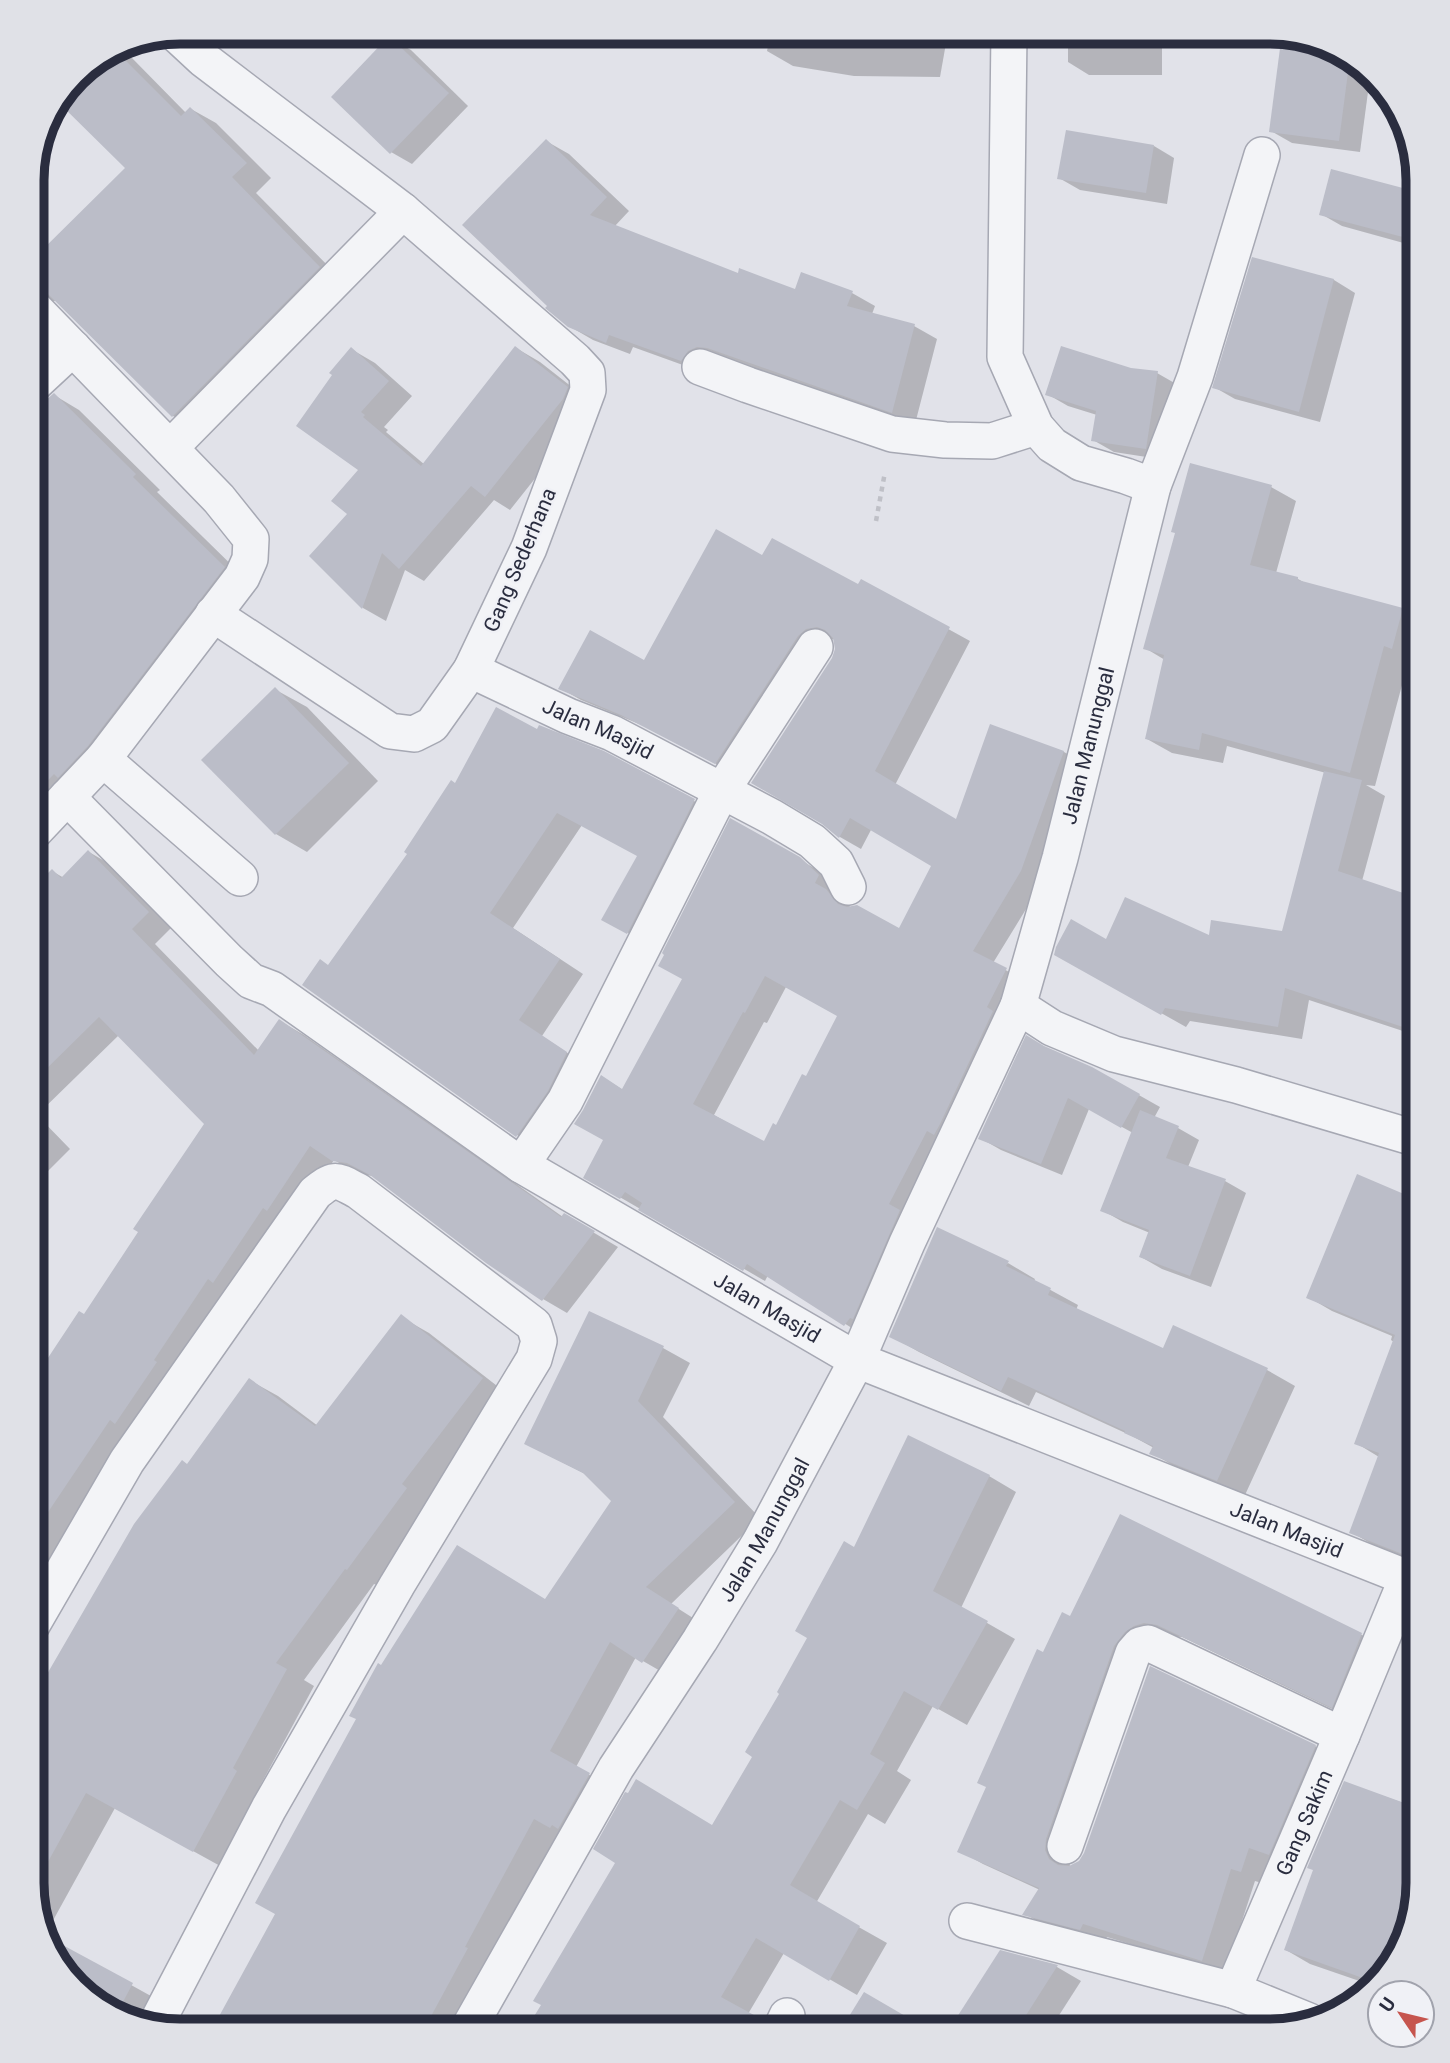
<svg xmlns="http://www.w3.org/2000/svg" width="1450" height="2063" font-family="Roboto,sans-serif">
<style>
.shadow{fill:#0003;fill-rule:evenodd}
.building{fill:#bbbdc8;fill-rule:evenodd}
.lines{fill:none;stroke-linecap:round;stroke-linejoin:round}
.street-casing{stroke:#a6a8b3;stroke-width:38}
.path{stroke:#bfc0c7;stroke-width:4.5;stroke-dasharray:5 5;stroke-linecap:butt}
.street{stroke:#f3f4f7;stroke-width:35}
.labels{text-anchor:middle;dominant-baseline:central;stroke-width:5;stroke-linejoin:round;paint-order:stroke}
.street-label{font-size:21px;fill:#2a2d3f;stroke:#f0f1f6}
.rim{fill:none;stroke:#2a2d3f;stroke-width:9}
</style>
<rect width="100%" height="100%" fill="#e1e2e9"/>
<g class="shadow">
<polygon points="206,32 245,32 231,48"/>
<polygon points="771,32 948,32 940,77 854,76 793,66 767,51"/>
<polygon points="1068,32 1162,32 1162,75 1089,75 1068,62"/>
<polygon points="1283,35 1295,36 1345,52 1370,77 1360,152 1292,143 1271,131"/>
<polygon points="390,38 411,50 468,106 412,164 391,152"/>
<polygon points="115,48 132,58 186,113 191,109 216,123 271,178 256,193 344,282 198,430 173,416 57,300 44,305 68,363 38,394 37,407 54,395 79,410 160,490 157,492 249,582 32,837 32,263 127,168 63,104 58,109 53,106 82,69"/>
<polygon points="546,141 569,154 629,211 614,227 739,275 796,291 852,293 875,306 872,314 914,326 937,339 915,424 732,360 705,373 633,347 630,354 593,340 569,326"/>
<polygon points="1154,146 1174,158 1167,204 1080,190 1059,178"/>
<polygon points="1333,171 1418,194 1418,247 1342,226 1321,214"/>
<polygon points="1253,259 1334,280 1355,293 1320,422 1235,399 1214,387"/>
<polygon points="516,348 540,362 591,402 587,413 510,510 494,500 424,581 405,570 386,621 363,608 312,556 349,514 361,469 351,349 375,363 412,396 384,427 388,430 386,432 425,465"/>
<polygon points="1131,369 1157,373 1178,385 1166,460 1114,452 1093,440 1097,415 1068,406 1047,394"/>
<polygon points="1271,487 1296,501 1276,573 1298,579 1307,584 1402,610 1418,619 1417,662 1409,659 1375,786 1366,785 1385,796 1362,881 1418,900 1418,1036 1309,1000 1302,1039 1190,1021 1186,1027 1056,954 1107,941 1283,933 1326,773 1227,746 1223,763 1172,753 1147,739 1165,660 1145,648"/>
<path d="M763,557l95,30 3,-6 109,60 -75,144 62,36 34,-95 73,26 21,12 -43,119 -49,80 34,19 -161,355 -98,-62 -3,6 -180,-104 20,-37 -3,-63 21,13 61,-111 47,-159 90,52 30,36 49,22 33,-65 -61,-37 -11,21 -21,-12 -16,-14 9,-164 4,-10 -2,-10 -7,1 -91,135 -93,-49 -63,-26 -21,-12 85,-26zM786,987l53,28 -33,63 -41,66 -51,-29 50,-93 3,1z"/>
<polygon points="276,690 307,707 378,781 307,852 276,834"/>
<polygon points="537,732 694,801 718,815 651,946 604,919 639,856 582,825 513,928 583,974 542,1036 590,1068 541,1149 517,1135 330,966 456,785"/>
<polygon points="89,852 113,866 172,927 155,944 259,1051 280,1021 304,1035 563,1217 564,1215 618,1247 567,1313 543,1299 373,1176 358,1174 334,1160 32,1604 32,1385 80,1313 84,1316 140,1232 206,1124 119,1035 37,1115 70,1149 32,1187 32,891 52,871 64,878"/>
<polygon points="1418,1041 1418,1090 1404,1081"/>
<polygon points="1049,1050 1091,1068 1160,1107 1154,1118 1178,1128 1199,1140 1188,1167 1225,1181 1246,1193 1211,1287 1162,1269 1141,1257 1150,1233 1123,1222 1102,1210 1133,1133 1089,1109 1062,1175 1001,1150 980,1138"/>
<polygon points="1358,1177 1418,1202 1418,1563 1375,1546 1351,1532 1379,1457 1356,1443 1394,1342 1391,1340 1392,1336 1332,1311 1308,1297"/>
<polygon points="1008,1263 1035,1279 1034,1281 1078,1305 1076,1310 1164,1350 1174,1327 1267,1370 1295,1386 1245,1495 1179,1469 1152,1453 1154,1448 1132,1436 1036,1392 1029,1406 919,1352 891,1336"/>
<polygon points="590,1313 663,1348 690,1363 663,1417 760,1518 671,1604 704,1625 669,1676 636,1657 576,1767 615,1790 457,2031 213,2031 278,1914 358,1719 382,1667 546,1601 613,1501 589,1476 527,1444"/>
<polygon points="401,1317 429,1333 510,1396 377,1585 374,1584 304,1680 314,1686 260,1786 265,1789 222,1867 115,1808 45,1935 31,1883 32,1704 47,1676 188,1465 249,1380 278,1396 318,1426"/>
<polygon points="989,1476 1016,1492 961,1608 1015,1639 967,1725 933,1706 897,1771 911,1780 885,1824 868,1814 816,1903 887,1943 857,1995 784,1953 748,2014 779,2031 527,2031 543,2005 713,1827 755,1756 781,1693 855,1549"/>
<polygon points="1120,1517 1362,1635 1385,1648 1355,1720 1182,1637 1169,1636 1148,1645 1069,1853 1070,1867 1080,1862 1086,1853 1315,1746 1338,1760 1265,1884 1255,1881 1225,1973 1107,1937 1104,1942 1048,1927 1025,1914 1040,1890 983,1864 960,1851 1044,1654 1071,1618"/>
<polygon points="1345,1783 1418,1808 1418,1883 1398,1958 1371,1985 1310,1964 1286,1950"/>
<polygon points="46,1938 160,2001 148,2024 105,2011 52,1958"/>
<polygon points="1001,1952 1057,1967 1081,1981 1049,2031 950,2031"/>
<polygon points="864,1994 928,2031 842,2031"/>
</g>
<g class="building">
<polygon points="1282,33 1345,52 1350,57 1339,141 1269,132"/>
<polygon points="389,36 449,93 390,154 331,97"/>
<polygon points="114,49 181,116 190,107 247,163 232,177 320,267 172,417 46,292 38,287 32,286 32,260 125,168 57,101 82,69"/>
<polygon points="1066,130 1154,145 1146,193 1057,179"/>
<polygon points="546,139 607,197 590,215 738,273 739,268 795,289 801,272 853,291 847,306 915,324 892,413 707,348 697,347 688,351 681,361 609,335 606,343 568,327 545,308 547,306 462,225"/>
<polygon points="1331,169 1418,192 1418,241 1319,215"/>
<polygon points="1252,257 1334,279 1299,412 1212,388"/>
<polygon points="515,346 568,387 563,399 485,497 471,486 399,569 382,553 362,609 309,556 347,514 331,501 358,470 296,426 332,375 329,373 351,347 389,381 361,412 365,415 363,417 421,466"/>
<polygon points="1061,346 1131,368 1158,371 1146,449 1091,441 1096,411 1045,395"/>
<polygon points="54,393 136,474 133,477 225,567 88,746 58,778 54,774 32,797 32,406 37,405 45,401"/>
<polygon points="1190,463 1272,485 1250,565 1298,577 1298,580 1403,608 1392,649 1384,646 1350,773 1202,733 1199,750 1145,739 1164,655 1143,649 1175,533 1171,532"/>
<path d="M716,529l46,26 10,-17 86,46 3,-5 89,48 -75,144 81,48 34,-95 74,27 -43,120 -48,80 34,17 -20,39 6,4 -53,113 -6,11 -7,-4 -38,73 11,6 -47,109 -3,-1 -6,8 -97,-62 -4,7 -105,-61 4,-7 -17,-11 -5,7 -37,-21 20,-38 -29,-16 9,-14 18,-35 21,14 60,-110 -24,-13 6,-11 -2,-2 68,-135 70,39 19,18 -4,8 11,6 12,15 9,3 10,-2 42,23 32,-62 -81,-48 -11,20 -17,-14 -71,-41 81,-125 3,-9 -2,-11 -8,-8 -8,-3 -11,2 -8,7 -83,128 -94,-49 -63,-26 32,-59 54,30zM765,976l72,40 -31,60 -4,-2 -26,51 -3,-2 -9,18 -71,-37 50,-92 2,1z"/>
<polygon points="275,687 349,763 275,835 201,760"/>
<polygon points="496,707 537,729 539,725 604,751 695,799 627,934 601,920 637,856 557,813 490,913 560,959 519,1020 567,1052 548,1091 516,1137 302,985 320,959 328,965 407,854 404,852 451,780 455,783"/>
<polygon points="1324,771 1362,780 1338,871 1418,898 1418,1032 1285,988 1278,1027 1165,1008 1161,1015 1054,955 1056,947 1071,919 1106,939 1125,897 1209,935 1211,920 1282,931"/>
<polygon points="88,850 149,912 132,929 254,1055 279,1019 561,1217 564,1213 595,1231 542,1301 486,1263 370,1175 347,1163 332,1161 310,1146 267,1211 263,1208 213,1283 208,1279 154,1360 157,1362 115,1424 110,1420 32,1536 32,1382 79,1311 84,1314 138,1232 133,1229 204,1124 99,1017 32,1083 32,889 52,869 61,878"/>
<polygon points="1026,1035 1044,1046 1092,1067 1140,1094 1121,1128 1068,1098 1041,1164 978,1139"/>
<polygon points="1140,1110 1179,1126 1166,1158 1226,1179 1190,1276 1139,1257 1149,1230 1100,1211"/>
<polygon points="1357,1174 1418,1200 1418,1519 1405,1555 1349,1533 1379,1453 1354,1444 1395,1335 1306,1298"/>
<polygon points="937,1227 1009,1261 1006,1266 1051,1288 1048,1295 1163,1348 1173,1325 1268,1368 1217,1481 1149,1454 1153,1446 1124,1433 1125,1431 1008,1377 1001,1391 889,1337"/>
<polygon points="589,1311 664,1346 638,1401 735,1502 646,1587 679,1608 642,1663 610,1642 550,1751 590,1773 558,1829 552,1825 550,1828 534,1819 465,1947 468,1948 423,2031 211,2031 275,1914 255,1903 356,1719 349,1716 378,1663 381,1665 457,1545 545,1599 611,1501 583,1473 524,1444"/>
<polygon points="401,1314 483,1378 402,1484 407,1488 347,1570 345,1569 276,1663 287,1669 233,1768 237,1771 193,1852 86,1793 33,1889 32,1883 32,1700 134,1524 182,1460 187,1464 249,1378 315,1426"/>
<polygon points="908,1435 990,1475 933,1591 988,1621 938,1710 904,1691 870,1754 885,1763 857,1810 840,1800 790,1885 860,1926 829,1981 756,1938 721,1997 763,2020 760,2031 525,2031 541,2005 533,2001 615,1863 593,1849 625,1792 628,1793 636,1779 712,1825 752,1757 745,1752 779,1694 777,1692 807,1638 795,1631 844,1541 854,1547"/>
<polygon points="1120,1514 1362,1633 1332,1708 1157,1625 1144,1623 1134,1626 1125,1632 1114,1646 1046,1839 1045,1850 1049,1859 1058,1865 1069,1866 1079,1861 1084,1853 1150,1666 1316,1745 1269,1855 1249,1848 1241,1872 1231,1869 1202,1961 1083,1924 1080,1930 1022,1915 1039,1888 957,1852 986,1787 977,1783 1037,1649 1043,1652 1062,1612 1070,1616"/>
<polygon points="1344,1781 1418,1808 1418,1883 1391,1965 1374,1982 1284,1950 1313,1870 1307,1868"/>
<polygon points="46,1936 133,1983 116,2015 105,2011 52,1958"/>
<polygon points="1000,1950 1058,1965 1016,2031 948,2031"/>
<polygon points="864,1992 931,2031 840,2031"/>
</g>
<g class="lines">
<g class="street-casing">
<g id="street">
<polyline points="1009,32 1005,357 1036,427 1052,445 1081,463 1126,476 1153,486"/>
<polyline points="175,33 203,59 403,211 575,360 587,373 588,390 529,548 471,670 432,725 414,734 390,731 213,614"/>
<polyline points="700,367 748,385 892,434 945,440 992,441 1036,427"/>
<polyline points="32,386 73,348"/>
<polyline points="170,448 403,211"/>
<path id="s1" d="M471,670l97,46 44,17 160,84 40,24 24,22 12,24"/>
<polyline points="103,759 240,878"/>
<path id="s2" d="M67,797l162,164 22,20 21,8 249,176 336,195 561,222"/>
<polyline points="32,834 103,759 242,577 250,559 251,539 219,499 32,306"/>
<polyline points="1018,1006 1052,1028 1114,1054 1236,1085 1418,1139"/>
<polyline points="521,1165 565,1101 721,792 815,647"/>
<path d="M32,1625l95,-164 188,-268c20,-16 20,-14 43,-2l176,134 5,16 -5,18 -137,226 -128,223 -114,218"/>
<polyline points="1065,1846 1133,1653 1140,1645 1148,1643 1342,1735"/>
<polyline points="967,1921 1233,1990"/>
<path id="s3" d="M1309,2021l-76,-31 109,-255 65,-157"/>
<path id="s4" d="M467,2031l149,-263 84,-128 60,-98 97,-182 50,-117 111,-237 42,-148 93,-372 42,-109 67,-222"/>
<polyline points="780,2031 787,2016"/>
</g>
</g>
<polyline class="path" points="876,521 885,472"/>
<use href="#street" class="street"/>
</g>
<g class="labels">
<g class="street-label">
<text transform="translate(520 560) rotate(-67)">Gang Sederhana</text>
<text stroke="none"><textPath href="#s1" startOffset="140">Jalan Masjid</textPath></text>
<text stroke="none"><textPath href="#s4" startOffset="1435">Jalan Manunggal</textPath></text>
<text stroke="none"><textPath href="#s2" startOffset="872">Jalan Masjid</textPath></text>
<text stroke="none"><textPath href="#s4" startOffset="583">Jalan Manunggal</textPath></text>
<text stroke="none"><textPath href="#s2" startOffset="1438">Jalan Masjid</textPath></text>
<text stroke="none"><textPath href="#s3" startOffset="264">Gang Sakim</textPath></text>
</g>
</g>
<path d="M0 0H1450V2063H0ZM180 44H1270A136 136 0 0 1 1406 180V1883A136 136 0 0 1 1270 2019H180A136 136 0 0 1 44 1883V180A136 136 0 0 1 180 44Z" fill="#e0e1e7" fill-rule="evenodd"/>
<path class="rim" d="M180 44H1270A136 136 0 0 1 1406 180V1883A136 136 0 0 1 1270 2019H180A136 136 0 0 1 44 1883V180A136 136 0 0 1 180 44Z"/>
<g transform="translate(1401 2014) rotate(305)"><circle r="33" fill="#f0f1f6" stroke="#a1a3ad" stroke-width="2"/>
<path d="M0-5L12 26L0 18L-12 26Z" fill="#c6554e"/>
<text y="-10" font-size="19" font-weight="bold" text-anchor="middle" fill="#2a2d3f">U</text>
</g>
</svg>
